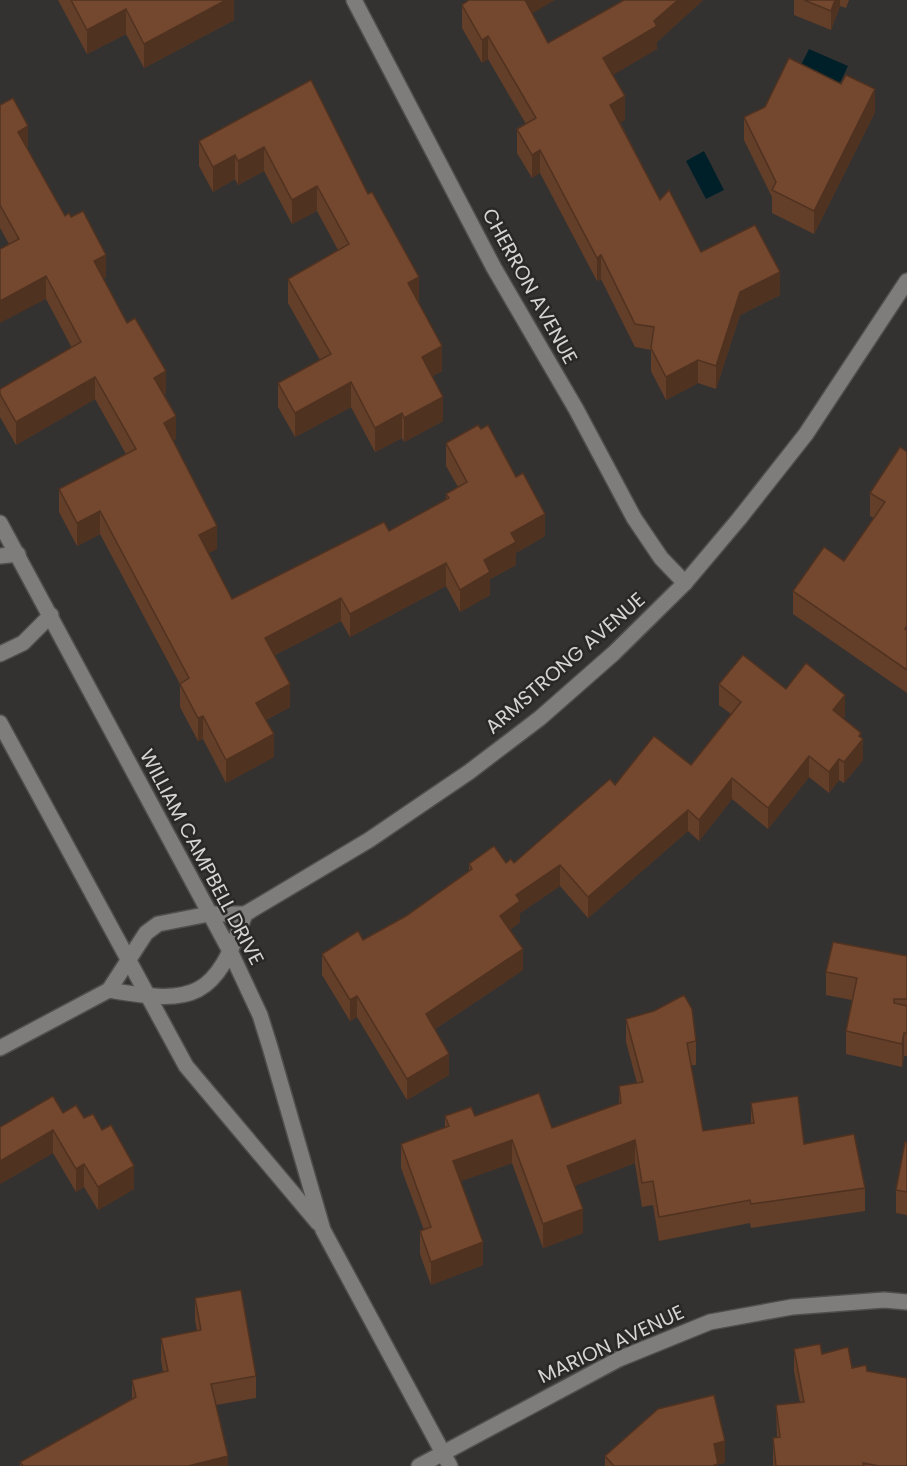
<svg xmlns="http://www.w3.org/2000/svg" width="907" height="1466" font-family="Poppins,sans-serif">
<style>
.water{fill:#002029}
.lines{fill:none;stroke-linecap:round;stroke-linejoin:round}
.minor-casing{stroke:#504e4c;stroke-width:18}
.minor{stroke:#7f7d7b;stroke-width:15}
.wall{fill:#633e28}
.shaded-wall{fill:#503221}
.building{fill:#73482f;stroke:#503221;stroke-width:1.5}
.labels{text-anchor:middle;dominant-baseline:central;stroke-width:5;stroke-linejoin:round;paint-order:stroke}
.street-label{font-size:20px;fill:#d5d4d3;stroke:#2a2826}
</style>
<rect width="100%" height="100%" fill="#343230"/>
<g class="water">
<polygon points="809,49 848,66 838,87 799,69"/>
<polygon points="704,151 724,190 706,199 686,161"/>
</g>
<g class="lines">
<g class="minor-casing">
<g id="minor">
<polyline points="354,0 494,268 576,409 634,518 661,558 685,583"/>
<polyline points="0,523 231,953 260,1015 270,1047 323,1230 450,1466"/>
<polyline points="0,556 18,554"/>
<polyline points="0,654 23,643 51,615"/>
<polyline points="0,723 186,1066 318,1223"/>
<path d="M109,990c86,15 106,9 136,-76"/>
<polyline points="0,1048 109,990 146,933 158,924 209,914 245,914 369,840 469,772 540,718 614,653 685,583 739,519 806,434 907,281"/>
<polyline points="419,1466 619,1359 710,1322 792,1307 884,1300 907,1302"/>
</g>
</g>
<use href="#minor" class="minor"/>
</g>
<g class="wall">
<polygon points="58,0 234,0 234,20 144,68 126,34 87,54"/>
<polygon points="624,0 703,0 657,42 657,49 612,75 625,120 620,122 660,200 701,252 780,295 740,315 716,389 698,383 666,400 651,371 651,350 635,347 601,279 597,281 540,173 532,178 517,153 517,129 526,124 488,59 482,63 462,28 462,5 532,13 548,43"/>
<polygon points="794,0 849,0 846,8 840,6 831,30 794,15"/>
<polygon points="311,80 419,302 418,302 442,371 432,376 443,421 404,442 402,438 375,452 351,407 295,437 278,407 278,383 320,360 288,303 288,279 338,250 317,211 292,224 264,171 238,185 235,179 213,192 199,166 199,141"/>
<polygon points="841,84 875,112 814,234 772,213 772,197 744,140 744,117"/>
<polygon points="0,105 28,148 27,149 65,216 106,277 103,279 166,393 163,395 176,439 173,440 217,549 208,553 232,599 389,531 446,500 446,494 458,487 446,466 446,443 545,536 516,553 516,565 490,579 490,595 460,612 446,586 350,637 341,621 275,655 290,707 266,720 274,757 226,783 203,739 198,741 180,707 180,684 100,534 77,546 59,512 59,489 126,454 95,399 16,445 0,417 0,389 72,348 46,299 9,244 0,228"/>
<polygon points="907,452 907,693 793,614 793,591 844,561 874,518 870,516 870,493"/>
<polygon points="719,684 786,689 845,716 843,718 861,738 863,760 844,783 839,780 829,793 809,777 768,829 732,799 699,841 688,831 588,918 560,886 520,913 520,922 510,930 523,970 435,1029 449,1075 407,1100 357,1017 350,1021 322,975 322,954 363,940 406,916 469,871 469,864 514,863 615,785 691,765 731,714 719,705"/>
<polygon points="907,956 907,1056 904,1056 902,1067 846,1054 846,1031 852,1000 826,995 826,972"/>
<polygon points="626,1019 696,1041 696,1065 691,1065 703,1131 751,1124 751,1103 865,1188 865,1211 751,1228 750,1223 659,1241 653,1205 642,1207 635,1163 574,1186 583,1233 543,1248 512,1163 461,1181 483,1265 431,1285 420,1254 420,1231 424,1230 401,1168 401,1144 445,1128 445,1116 475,1116 552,1128 619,1104 619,1086 637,1083 626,1042"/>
<polygon points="63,1113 84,1118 134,1189 98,1210 84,1187 76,1192 53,1153 0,1184"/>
<polygon points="907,1142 907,1215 896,1213 896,1190"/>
<polygon points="195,1298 256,1376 256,1398 216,1405 228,1466 20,1466 20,1462 132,1399 132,1380 163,1372 161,1360 161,1338 197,1331 195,1320"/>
<polygon points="794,1349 822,1354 852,1368 867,1371 907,1466 773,1466 773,1438 777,1437 776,1405 800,1403 794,1371"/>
<polygon points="605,1456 725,1463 718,1464 718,1466 605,1466"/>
</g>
<g class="shaded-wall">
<polygon points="226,0 234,0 234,20 144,68 144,44"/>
<polygon points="523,0 555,0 523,19"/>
<polygon points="678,0 703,0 657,42 657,49 603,81 603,58 654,21"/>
<polygon points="835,0 840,0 840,6 831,30 831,11"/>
<polygon points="126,9 126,34 87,54 87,30"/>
<polygon points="488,36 488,59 482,63 482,40"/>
<polygon points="875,89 875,112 814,234 814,211"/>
<polygon points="625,96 625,120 610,128 610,105"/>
<polygon points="28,126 28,148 18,154 18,132"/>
<polygon points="264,147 264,171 238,185 238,161"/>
<polygon points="540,150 540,173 532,178 532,155"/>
<polygon points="235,155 235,179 213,192 213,167"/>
<polygon points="317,186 317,211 292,224 292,200"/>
<polygon points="106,255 106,277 94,284 94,261"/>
<polygon points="601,255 601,279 597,281 597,258"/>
<polygon points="780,272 780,295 740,315 716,389 716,366 740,292"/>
<polygon points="46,276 46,299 0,323 0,301"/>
<polygon points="419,277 419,302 408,308 408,283"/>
<polygon points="442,346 442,371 422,382 422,357"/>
<polygon points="698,360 698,383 666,400 666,377"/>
<polygon points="166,371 166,393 154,400 154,378"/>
<polygon points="95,377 95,399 16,445 16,422"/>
<polygon points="351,382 351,407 295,437 295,413"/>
<polygon points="443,397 443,421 404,442 404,418"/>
<polygon points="402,413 402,438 375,452 375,428"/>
<polygon points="176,416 176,439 164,445 164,423"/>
<polygon points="100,511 100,534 77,546 77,523"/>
<polygon points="545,514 545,536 516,553 516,565 490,579 490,595 460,612 460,590 484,560 511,533"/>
<polygon points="217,526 217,549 199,558 199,535"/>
<polygon points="446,563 446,586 350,637 350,614"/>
<polygon points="341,598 341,621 265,660 265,638"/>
<polygon points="290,684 290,707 256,725 256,703"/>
<polygon points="845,695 845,716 833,731 833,710"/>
<polygon points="203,716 203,739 198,741 198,718"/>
<polygon points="861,733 861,741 863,739 863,760 844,783 844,762"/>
<polygon points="274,734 274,757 226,783 226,760"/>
<polygon points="809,756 809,777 768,829 768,808"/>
<polygon points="839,759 839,780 829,793 829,772"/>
<polygon points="732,778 732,799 699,841 699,820"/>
<polygon points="688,810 688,831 588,918 588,897"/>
<polygon points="560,865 560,886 520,913 520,922 500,937 500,916 516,895"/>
<polygon points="523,949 523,970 426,1035 426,1014"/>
<polygon points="357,996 357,1017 350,1021 350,1000"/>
<polygon points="904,1033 904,1056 902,1067 902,1044"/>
<polygon points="449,1054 449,1075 407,1100 407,1079"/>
<polygon points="53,1130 53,1153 0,1184 0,1161"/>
<polygon points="512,1140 512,1163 453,1184 453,1161"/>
<polygon points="635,1140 635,1163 567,1189 567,1166"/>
<polygon points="84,1164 84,1187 76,1192 76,1169"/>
<polygon points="134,1166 134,1189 98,1210 98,1187"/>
<polygon points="583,1209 583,1233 543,1248 543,1224"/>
<polygon points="483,1242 483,1265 431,1285 431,1262"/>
<polygon points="725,1441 725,1463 718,1464 718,1466 712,1466 714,1444"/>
<polygon points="228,1456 228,1466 188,1466"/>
</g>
<g class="building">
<polygon points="71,0 226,0 144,44 126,9 87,30"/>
<polygon points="469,0 525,0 548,43 624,0 678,0 654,21 657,26 603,58 625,96 610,105 660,200 669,190 701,252 755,225 780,272 740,292 716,366 698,360 666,377 651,348 654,327 635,324 601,255 597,258 540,150 532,155 517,129 536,118 488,36 482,40 462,5"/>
<polygon points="804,0 835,0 831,11"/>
<polygon points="789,58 841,84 846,75 875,89 814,211 772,190 776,182 744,117 765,107"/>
<polygon points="311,80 368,194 372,192 419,277 408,283 442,346 422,357 443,397 404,418 402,413 375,428 351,382 295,413 278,383 331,354 288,279 349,244 317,186 292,200 264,147 238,161 235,155 213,167 199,141"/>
<polygon points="13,98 28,126 18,132 65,216 69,213 71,217 83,211 106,255 94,261 127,323 135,318 166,371 154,378 176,416 164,423 217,526 199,535 232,599 384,522 389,531 449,498 446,494 467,482 446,443 478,425 481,429 488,425 516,477 523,473 545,514 511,533 516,542 484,560 490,572 460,590 446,563 350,614 341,598 265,638 290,684 256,703 274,734 226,760 203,716 198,718 180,684 189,678 100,511 77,523 59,489 136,449 95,377 16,422 0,394 0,389 81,342 46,276 0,301 0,249 19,239 0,205 0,105"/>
<polygon points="900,447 907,452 907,626 905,629 907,630 907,670 793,591 824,547 844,561 885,502 870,493"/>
<polygon points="743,655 786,689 806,663 845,695 833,710 861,733 859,736 863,739 844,762 839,759 829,772 809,756 768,808 732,778 699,820 688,810 588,897 560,865 516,895 520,901 500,916 523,949 426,1014 449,1054 407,1079 357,996 350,1000 322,954 358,931 363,940 406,916 472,869 469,864 494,846 506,863 511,859 514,863 610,779 615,785 654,736 691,765 741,702 719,684"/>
<polygon points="833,942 907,956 907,999 894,999 894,1003 907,1006 907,1033 904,1033 902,1044 846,1031 857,978 826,972"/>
<polygon points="684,995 692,1009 696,1041 687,1043 703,1131 754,1123 751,1103 798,1096 804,1144 854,1134 865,1188 751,1204 750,1200 659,1217 653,1181 642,1183 635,1140 567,1166 583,1209 543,1224 512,1140 453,1161 483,1242 431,1262 420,1231 431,1227 401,1144 449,1126 445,1116 471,1107 475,1116 539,1093 552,1128 621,1103 619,1086 643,1082 626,1019 654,1011"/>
<polygon points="53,1096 63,1113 76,1105 84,1118 93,1114 102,1130 111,1125 134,1166 98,1187 84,1164 76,1169 53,1130 0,1161 0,1127"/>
<polygon points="905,1142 907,1142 907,1192 896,1190"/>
<polygon points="241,1290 256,1376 211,1384 228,1456 188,1466 23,1466 20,1462 136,1397 132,1380 168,1371 161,1338 201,1330 195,1298"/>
<polygon points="820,1344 822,1354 848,1347 852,1368 866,1365 867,1371 907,1378 907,1466 879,1466 863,1463 864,1466 776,1466 773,1438 780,1437 776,1405 804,1402 794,1349"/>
<polygon points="714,1395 725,1441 714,1444 718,1464 712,1466 614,1466 605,1456 658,1409"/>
</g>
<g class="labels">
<g class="street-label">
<text transform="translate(530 286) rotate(61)">CHERRON AVENUE</text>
<text transform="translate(565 663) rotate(-41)">ARMSTRONG AVENUE</text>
<text transform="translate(202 857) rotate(62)">WILLIAM CAMPBELL DRIVE</text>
<text transform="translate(611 1344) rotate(-25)">MARION AVENUE</text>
</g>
</g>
</svg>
